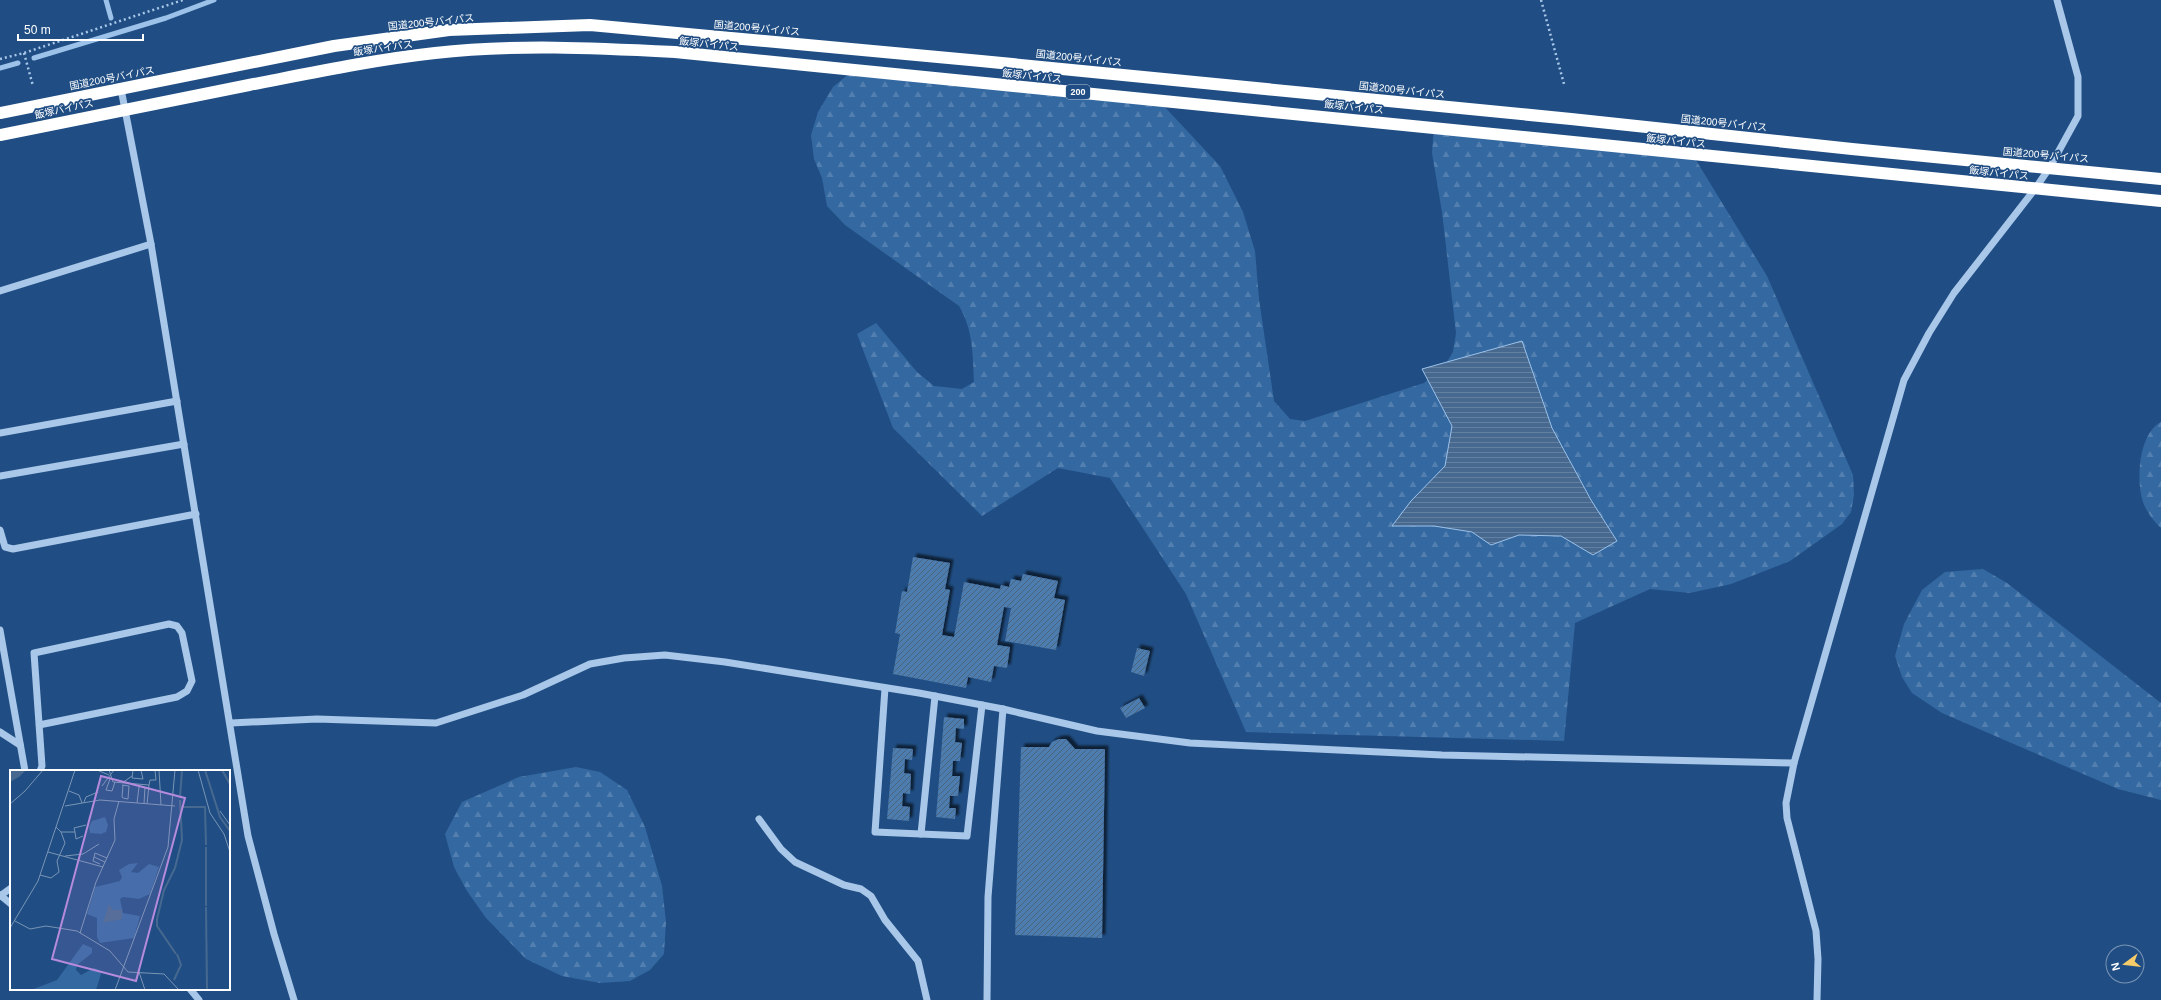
<svg xmlns="http://www.w3.org/2000/svg" width="2161" height="1000" font-family="Helvetica,'Noto Sans JP',sans-serif">
<style>
.forest{fill:url(#forest-firs)}
.water{fill:url(#water-rules);stroke:#9cc2ea}
.lines{fill:none;stroke-linecap:round;stroke-linejoin:round}
.stream{stroke:#9cc2ea;stroke-width:5}
.building{fill:url(#building-hatch);filter:url(#shadow)}
.path{stroke:#a8c7e9;stroke-width:2.5;stroke-dasharray:2 3;stroke-linecap:butt}
.minor{stroke:#a8c7e9;stroke-width:7}
.highway{stroke:#fff;stroke-width:12}
.labels{text-anchor:middle;dominant-baseline:central;stroke-width:3.5;stroke-linejoin:round;paint-order:stroke}
.shield{fill:#204e84;stroke:#bccada;stroke-width:1}
.shield-label{font-size:9px;font-weight:bold;fill:#fff}
.street-label{font-size:10px;fill:#fff;stroke:#204e84}
.inset-river{fill:none;stroke:#476990;stroke-width:2}
.inset-road{fill:none;stroke:#7995b5;stroke-width:1}
.view{fill:#b68bdc;fill-opacity:0.15;stroke:#b68bdc;stroke-width:2}
.inset-edge{fill:none;stroke:#fff;stroke-width:2}
</style>
<defs>
<pattern id="forest-firs" width="22" height="20" patternUnits="userSpaceOnUse"><rect width="22" height="20" fill="#3468a1"/><path d="M5 1l3.5 6h-7zM16 11l3.5 6h-7z" fill="#527faf"/></pattern>
<pattern id="water-rules" width="6" height="5" patternUnits="userSpaceOnUse"><rect width="6" height="5" fill="#476990"/><path d="M0 2.5h6" fill="none" stroke="#6380a1"/></pattern>
<pattern id="building-hatch" width="6" height="6" patternUnits="userSpaceOnUse"><rect width="6" height="6" fill="#4d7bae"/><path d="M-1 1l2-2M0 6l6-6M5 7l2-2" fill="none" stroke="#4c647d"/></pattern>
<filter id="shadow"><feDropShadow dx="3.5" dy="-3.5" stdDeviation="1" flood-color="#0009"/></filter>
</defs>
<rect width="100%" height="100%" fill="#204e84"/>
<g class="forest">
<path d="M856,68l305,35 59,63 23,46 12,39 4,48 15,102 16,18 15,2 119,-38 21,-18 8,-13 3,-19 -14,-121 -10,-59 2,-29 260,33 73,119 86,199 1,20 -3,17 -9,12 -52,37 -59,23 -41,9 -40,-4 -75,34 -11,118 -318,-9 -60,-138 -76,-116 -52,-10 -76,48 -89,-88 -36,-94 19,-11 41,49 17,14 28,3 12,-7c-1,-26 -1,-53 -15,-76l-114,-81 -18,-19 -5,-28 -8,-19 -3,-24 7,-23 15,-25z"/>
<path d="M2161,422v106c-7,-6 -15,-17 -18,-26 -7,-21 -5,-68 18,-80z"/>
<polygon points="1983,569 2007,583 2161,703 2161,800 2118,789 1942,713 1912,693 1902,677 1895,656 1904,624 1922,590 1945,572"/>
<polygon points="576,767 600,772 627,790 645,827 662,886 666,922 664,954 650,970 630,981 600,983 562,976 526,959 486,918 467,891 454,867 445,834 462,802 519,777"/>
</g>
<polygon class="water" points="1522,341 1552,428 1591,500 1617,541 1593,555 1561,536 1519,535 1491,545 1472,532 1434,526 1392,526 1411,501 1445,466 1452,426 1422,369"/>
<g class="lines">
<g class="stream">
<polyline points="106,0 111,18"/>
<polyline points="34,58 166,18 214,0"/>
<polyline points="0,68 18,63"/>
</g>
</g>
<g class="building">
<polygon points="913,557 950,563 945,589 950,590 942,635 954,637 964,582 1000,589 1001,585 1009,587 1011,579 1021,581 1023,574 1058,581 1054,598 1065,600 1056,650 1005,641 1011,608 1004,607 997,645 1010,647 1007,668 994,666 991,682 968,677 966,688 893,674 900,634 895,633 902,591 907,592"/>
<polygon points="1137,648 1150,651 1144,676 1131,672"/>
<polygon points="1139,698 1145,708 1126,718 1120,708"/>
<polygon points="944,717 964,719 964,729 956,728 955,742 962,743 960,761 953,761 952,776 960,776 958,796 950,796 949,808 956,808 955,819 936,817"/>
<polygon points="1059,739 1066,739 1075,749 1105,749 1102,938 1015,935 1021,747 1049,747 1052,742"/>
<polygon points="893,748 913,749 912,760 905,759 904,773 911,774 910,794 903,793 902,806 910,807 909,821 887,819"/>
</g>
<g class="lines">
<g class="path">
<polyline points="1541,0 1564,84"/>
<polyline points="24,53 33,86"/>
<polyline points="0,59 24,53 183,0"/>
</g>
<g class="minor">
<polyline points="121,89 151,244 248,836 274,934 294,1000"/>
<polyline points="0,291 151,244"/>
<polyline points="0,433 177,401"/>
<polyline points="0,476 184,444"/>
<polyline points="0,530 5,547 13,549 196,514"/>
<polyline points="0,630 25,771"/>
<polyline points="885,688 875,832 967,836 982,705"/>
<polyline points="231,723 317,719 436,723 523,695 590,664 624,658 665,655 725,662 919,693 1003,709 1097,731 1190,743 1442,755 1794,763"/>
<polyline points="39,725 177,697 187,691 192,681 182,633 177,626 169,624 34,653 42,766 40,771"/>
<polyline points="0,732 20,745"/>
<polyline points="759,819 781,849 795,862 844,885 861,889 871,896 885,920 918,961 927,1000"/>
<polyline points="921,834 935,696"/>
<polyline points="0,895 11,904"/>
<polyline points="0,896 11,888"/>
<polyline points="190,989 199,1000"/>
<polyline points="987,1000 988,897 1003,709"/>
<polyline points="1817,1000 1818,959 1816,931 1787,818 1786,803 1794,763 1904,380 1929,333 1954,293 2035,189 2050,167 2078,116 2078,77 2057,0"/>
</g>
<g class="highway">
<polyline points="0,113 334,46 449,30 590,25 981,61 1571,119 1852,149 2161,179"/>
<path d="M0,135c83,-17 166,-34 249,-50 62,-12 123,-25 186,-32 79,-9 160,-5 240,-1l1486,149"/>
</g>
</g>
<g class="labels">
<rect class="shield" x="1066" y="85" width="24" height="14" rx="3"/>
<g class="shield-label">
<text x="1078" y="92">200</text>
</g>
<g class="street-label">
<text transform="translate(431 22) rotate(-6)">国道200号バイパス</text>
<text transform="translate(757 28) rotate(5)">国道200号バイパス</text>
<text transform="translate(709 44) rotate(6)">飯塚バイパス</text>
<text transform="translate(383 48) rotate(-8)">飯塚バイパス</text>
<text transform="translate(1079 58) rotate(6)">国道200号バイパス</text>
<text transform="translate(1032 76) rotate(6)">飯塚バイパス</text>
<text transform="translate(112 78) rotate(-11)">国道200号バイパス</text>
<text transform="translate(1402 90) rotate(6)">国道200号バイパス</text>
<text transform="translate(1354 107) rotate(6)">飯塚バイパス</text>
<text transform="translate(64 109) rotate(-12)">飯塚バイパス</text>
<text transform="translate(1724 123) rotate(6)">国道200号バイパス</text>
<text transform="translate(1676 141) rotate(6)">飯塚バイパス</text>
<text transform="translate(2046 155) rotate(5)">国道200号バイパス</text>
<text transform="translate(1999 173) rotate(6)">飯塚バイパス</text>
</g>
</g>
<g transform="translate(10 770)">
<rect width="220" height="220" fill="#204e84"/>
<path d="M95,47l3,8 -2,7 -5,2 -11,-1 -1,-6 3,-6zM128,93l-7,9 7,1 11,-9 10,3 -9,27 -11,5 -16,-2 -3,2 3,14 17,3 -6,22 -34,5 -3,-6v-19l-10,-4 8,-27 25,-6 2,-4 -3,-7 10,-6zM73,174l9,4v5l-15,12 -1,5 5,5 13,-7 5,2 2,4 -5,16h-65l26,-10z" fill="#3468a1"/>
<path d="M16,0l-7,7 -9,5v-11zM99,134l4,6h9v9l-19,4z" fill="#476990"/>
<path class="inset-river" d="M195,0l15,47 10,14M212,0l8,14M170,28l2,-28M171,37h24l1,38M196,77v59M196,137l1,83M166,184l-19,-28v-7l7,-29 11,-22 7,-28 -2,-40M164,210l7,-15 -4,-11"/>
<path class="inset-road" d="M87,0l12,5M99,0l4,12 36,3 -2,19M123,0l-1,8 11,1 -2,-9M149,0l2,35M188,0l12,43 14,21 6,18M100,9l-4,11 6,1 3,-9M112,13l10,-7M112,15l7,1 -1,13 -5,-1 -1,-1 1,-12M139,15l1,-5h6l-1,-10M92,16l12,-16M59,21l10,4 3,8M74,32l2,-5 12,-5M127,33l2,-16 2,-1M0,34l15,-13 18,-21M134,34l1,-17M55,36l35,-6 75,6M210,41l10,14M46,57l5,5h14l-1,-4 12,-3M65,62l1,7 7,-3M38,82l55,15M55,86l18,-2 16,-10M84,87l11,5M90,94l-7,-3 2,-8 12,5M30,105l11,3 8,-6 -2,-11 8,-18 -4,-11M5,151l15,8 16,-3 31,5 33,20 18,21 36,2 15,16M0,158l28,-47 37,-111M70,163l16,-51 19,-42 -1,-21 5,-18M129,202l6,18M105,220l53,-143 7,-77"/>
<path class="view" d="M91,6l84,22 -49,183 -84,-22z"/>
<rect width="220" height="220" class="inset-edge"/>
</g>
<g transform="translate(2125 964) rotate(255)"><circle r="19" fill="#204e84" stroke="#7995b5"/>
<path d="M0-3L7 15L0 10L-7 15Z" fill="#f6cb69"/>
<text y="-6" font-size="11" font-weight="bold" text-anchor="middle" fill="#ffffff">N</text>
</g>
<path d="M18 34v6h125v-6" fill="none" stroke="#ffffff" stroke-width="2"/>
<text x="24" y="34" font-size="12" fill="#ffffff" stroke="#204e84" stroke-width="3" paint-order="stroke">50 m</text>
</svg>
